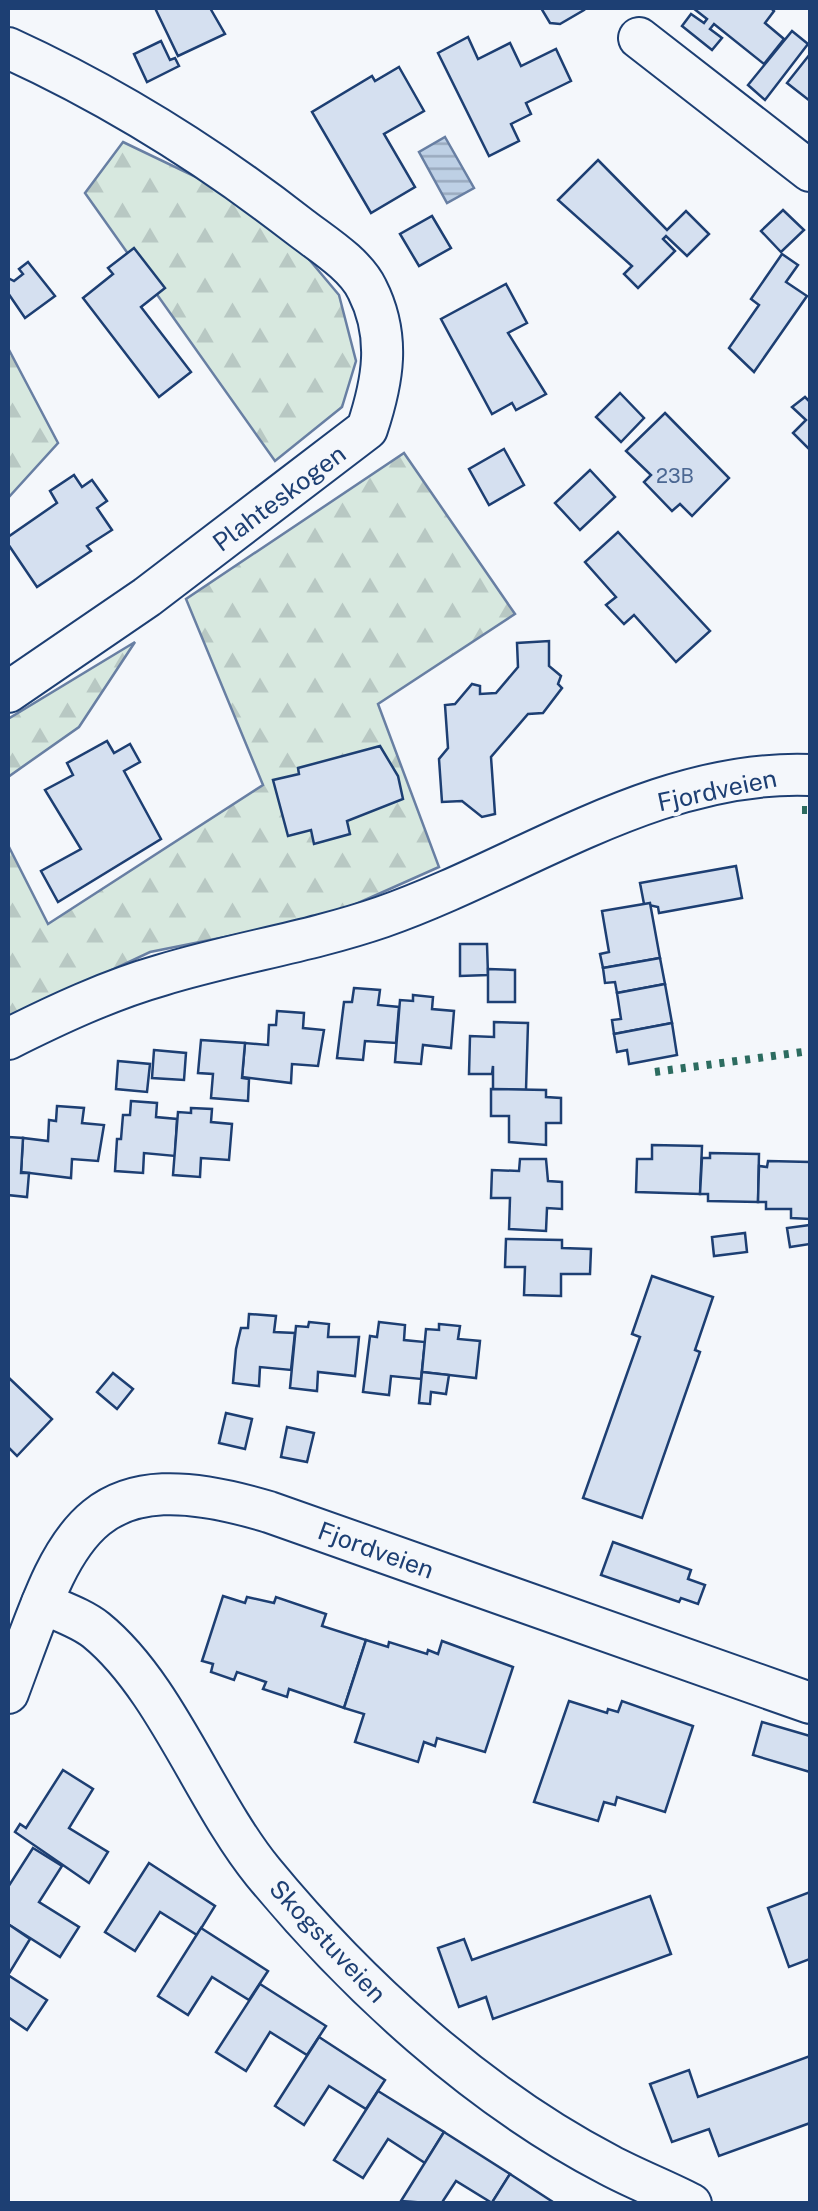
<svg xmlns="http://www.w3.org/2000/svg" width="818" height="2211" font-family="'Public Sans',sans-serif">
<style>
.forest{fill:url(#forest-firs);stroke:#687fa3;stroke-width:2.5}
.water{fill:url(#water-rules);stroke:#687fa3;stroke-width:2.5}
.building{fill:#d5e0f0;stroke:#1d3f73;stroke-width:2.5}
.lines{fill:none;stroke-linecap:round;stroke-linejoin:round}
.minor-casing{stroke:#1d3f73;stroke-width:44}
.minor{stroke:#f4f7fb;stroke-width:40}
.hedge{stroke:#2c6c60;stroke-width:8;stroke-dasharray:5 8;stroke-linecap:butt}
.labels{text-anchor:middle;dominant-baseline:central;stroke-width:8;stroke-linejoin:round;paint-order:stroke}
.number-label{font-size:20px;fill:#4b6792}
.street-label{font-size:25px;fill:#1d3f73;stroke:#f4f7fb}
</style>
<defs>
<pattern id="forest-firs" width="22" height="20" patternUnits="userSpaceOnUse" patternTransform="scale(2.5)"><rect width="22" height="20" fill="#d7e8df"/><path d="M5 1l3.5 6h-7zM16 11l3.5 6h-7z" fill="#b8c8c3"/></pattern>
<pattern id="water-rules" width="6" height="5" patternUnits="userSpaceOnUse" patternTransform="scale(2.5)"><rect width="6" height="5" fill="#bed0e5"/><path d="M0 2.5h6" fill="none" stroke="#9aaabe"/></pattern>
</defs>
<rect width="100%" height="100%" fill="#f4f7fb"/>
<g class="forest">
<polygon points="123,142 217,187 297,245 339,295 356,361 342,407 275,461 85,193"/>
<polygon points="8,348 58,443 8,498"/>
<polygon points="404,453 515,614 378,704 439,867 329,916 150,952 8,1019 8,845 48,924 263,785 186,599"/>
<polygon points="135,642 79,727 8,777 8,719"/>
</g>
<polygon class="water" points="445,137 474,188 447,203 419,152"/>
<g class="building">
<polygon points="155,8 210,8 225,34 178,56"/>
<polygon points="541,8 583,8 584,10 560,24 550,23"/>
<polygon points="693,8 771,8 774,11 765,23 784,39 764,64 714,24 710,29 722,38 712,50 682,26 691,14 704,23 707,19"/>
<polygon points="792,31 808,44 765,100 748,85"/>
<polygon points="468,37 478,59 510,43 521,66 556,49 571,81 526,103 531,114 511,124 519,141 489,156 438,53"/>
<polygon points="161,41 170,60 175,58 179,66 147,82 134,54"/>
<polygon points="810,54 810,101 787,83"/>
<polygon points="399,67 424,111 384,134 415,187 371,213 312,112 372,76 375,81"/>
<polygon points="598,160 667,230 686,211 709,234 687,256 666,236 663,239 675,251 638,288 624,274 632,266 558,200"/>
<polygon points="783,210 804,230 781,252 761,231"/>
<polygon points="432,216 451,248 419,266 400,234"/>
<polygon points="134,248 165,288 141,307 191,372 159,397 83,298 113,274 108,268"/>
<polygon points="782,254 798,265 786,282 807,296 754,372 729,348 759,305 751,299"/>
<polygon points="28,262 55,296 25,318 8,293 8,278 14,281 23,274 19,269"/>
<polygon points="506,284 527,323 508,333 546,394 516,410 512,403 492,414 441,319"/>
<polygon points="620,393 644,418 621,442 596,417"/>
<polygon points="805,397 810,402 810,450 793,433 806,420 792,407"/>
<polygon points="665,413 729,478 692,516 680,504 672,511 644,482 651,475 626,451"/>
<polygon points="504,449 524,485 489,505 469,469"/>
<polygon points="590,470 615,497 580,530 555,503"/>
<polygon points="74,475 82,487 92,480 107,501 97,508 112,530 87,546 91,551 37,587 8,544 8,537 57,503 50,491"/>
<polygon points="618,532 710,631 676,662 634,615 624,624 606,605 616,597 585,562"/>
<polygon points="549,641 549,666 561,676 558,684 562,688 543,713 528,714 491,757 495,814 482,817 462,801 442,802 439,759 448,748 445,705 455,704 472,684 480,686 480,694 496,693 518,667 517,643"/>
<polygon points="107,741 114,753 130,744 140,762 124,771 161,839 58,902 41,871 81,849 45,790 73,775 67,763"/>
<polygon points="380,746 398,776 403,799 347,821 350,834 314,844 311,830 288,836 273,780 299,774 298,768"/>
<polygon points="736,866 742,898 659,913 658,907 644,904 640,883"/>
<polygon points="650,903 660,958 603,968 600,954 609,952 602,911"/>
<polygon points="460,944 487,944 488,975 460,976"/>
<polygon points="660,958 665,984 617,993 615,982 605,983 603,968"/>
<polygon points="488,969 515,970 515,1002 488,1002"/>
<polygon points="665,984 672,1023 614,1034 612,1020 621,1019 617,993"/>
<polygon points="354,988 380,990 378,1005 399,1007 396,1043 365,1041 363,1060 337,1058 344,1002 352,1002"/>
<polygon points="413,995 433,997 432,1009 454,1011 451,1048 423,1045 421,1064 395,1062 400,1000 413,1001"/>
<polygon points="277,1011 304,1013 303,1028 324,1030 318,1066 292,1064 291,1083 242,1077 245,1043 268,1045 269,1025 276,1025"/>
<polygon points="494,1022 528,1023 526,1090 493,1089 493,1066 492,1074 469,1074 470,1036 494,1037"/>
<polygon points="672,1023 677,1055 629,1064 627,1050 617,1052 614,1034"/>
<polygon points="201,1040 245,1043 242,1078 249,1079 248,1101 211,1098 213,1074 198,1073"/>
<polygon points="154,1050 186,1053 184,1080 152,1078"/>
<polygon points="118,1061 150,1064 147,1092 116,1089"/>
<polygon points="491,1089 546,1090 546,1097 561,1098 561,1123 546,1123 546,1145 509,1142 509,1116 491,1116"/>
<polygon points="131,1101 157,1103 156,1117 177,1119 175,1156 144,1153 143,1173 115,1171 117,1139 121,1139 123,1115 130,1115"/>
<polygon points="57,1106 84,1108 82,1123 104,1125 98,1161 72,1159 71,1178 21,1172 23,1138 48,1141 49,1120 56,1121"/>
<polygon points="191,1108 212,1109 211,1122 232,1124 229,1160 201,1158 200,1177 173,1175 178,1112 191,1113"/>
<polygon points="8,1137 23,1138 21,1173 29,1173 27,1197 8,1195"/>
<polygon points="652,1145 702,1146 700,1194 636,1192 637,1159 652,1159"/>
<polygon points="710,1153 759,1154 758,1202 708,1201 708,1194 700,1194 702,1158 710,1158"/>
<polygon points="520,1159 546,1159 548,1181 562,1182 562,1209 547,1208 546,1231 509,1229 510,1198 491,1198 492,1170 519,1171"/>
<polygon points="768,1161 810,1162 810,1219 791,1218 791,1209 766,1209 766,1202 758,1202 759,1166 767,1167"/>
<polygon points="810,1225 810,1244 790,1247 787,1228"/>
<polygon points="745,1233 747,1252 714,1256 712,1237"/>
<polygon points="506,1239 562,1240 562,1248 591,1249 590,1274 561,1274 561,1296 524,1295 525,1267 505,1267"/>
<polygon points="652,1276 713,1297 695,1350 700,1352 642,1518 583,1498 640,1337 632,1334"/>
<polygon points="249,1314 276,1316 274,1332 295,1333 291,1370 260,1367 259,1386 233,1383 236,1349 241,1328 248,1328"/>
<polygon points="309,1322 329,1324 328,1337 359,1337 355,1376 318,1372 317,1391 290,1388 296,1326 308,1327"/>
<polygon points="379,1322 405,1325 404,1340 425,1342 421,1379 391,1376 389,1395 363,1392 370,1336 377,1337"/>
<polygon points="439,1324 460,1326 458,1339 480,1341 476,1378 422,1372 426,1329 439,1330"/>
<polygon points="422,1372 449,1375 446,1394 431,1392 430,1404 419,1403"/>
<polygon points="113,1373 133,1389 117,1409 97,1392"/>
<polygon points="8,1377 52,1419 17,1456 8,1447"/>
<polygon points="226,1413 252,1419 245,1449 219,1443"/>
<polygon points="287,1427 314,1433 307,1462 281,1457"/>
<polygon points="613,1542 691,1570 688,1579 705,1585 698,1604 681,1598 679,1602 601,1575"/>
<polygon points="223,1596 245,1603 247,1597 274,1603 276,1597 326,1614 322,1626 366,1640 344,1708 289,1689 287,1697 263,1689 266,1682 237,1672 234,1680 211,1672 213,1664 202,1661"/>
<polygon points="366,1640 388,1647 389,1642 427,1654 428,1650 438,1654 442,1641 513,1667 485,1752 437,1738 435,1746 424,1742 418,1762 355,1742 364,1714 344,1708"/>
<polygon points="569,1701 607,1713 608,1709 618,1712 622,1701 693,1726 665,1812 617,1797 615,1805 604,1802 598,1821 534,1802"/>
<polygon points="762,1722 810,1736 810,1772 753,1755"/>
<polygon points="63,1770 93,1789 69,1828 108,1852 89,1883 15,1832 20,1824 26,1828"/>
<polygon points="33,1848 62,1866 39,1902 79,1927 60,1957 8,1924 8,1887"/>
<polygon points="149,1863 215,1906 197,1935 160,1912 135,1951 105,1932"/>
<polygon points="810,1892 810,1959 789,1967 768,1908"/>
<polygon points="650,1896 671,1954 493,2019 486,1997 459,2007 438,1948 464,1939 472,1960"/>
<polygon points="8,1924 30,1939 8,1975 47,2000 27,2030 8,2017"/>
<polygon points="201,1928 268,1971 249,2000 212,1977 188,2015 158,1996"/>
<polygon points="260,1984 326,2026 307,2055 270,2032 246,2071 216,2052"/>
<polygon points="319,2037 385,2080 366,2109 329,2086 304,2125 275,2106"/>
<polygon points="810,2056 810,2123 719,2156 709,2129 672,2142 650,2084 689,2070 698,2097"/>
<polygon points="378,2091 444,2132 425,2163 388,2139 363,2178 334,2160"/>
<polygon points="444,2132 510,2174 492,2203 456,2181 441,2204 401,2201"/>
<polygon points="510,2174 556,2204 491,2204"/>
</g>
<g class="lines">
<g class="minor-casing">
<g id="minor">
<polyline points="639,38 810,171"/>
<path d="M8,48c105,48 201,108 292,179 22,17 55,37 67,62 24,47 16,92 0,140l-220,168 -139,95"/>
<path d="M8,1039c48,-24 101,-49 154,-64 72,-22 147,-33 220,-58 140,-49 274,-148 428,-142"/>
<path d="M42,1603c17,8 39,15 54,27 70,57 109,171 167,242 93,113 215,225 346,293 26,14 55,25 82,39"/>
<path d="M8,1693c57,-153 73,-238 261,-181l541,191"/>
</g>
</g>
<use href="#minor" class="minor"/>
<g class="hedge">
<polyline points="802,810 810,810"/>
<polyline points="655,1072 810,1051"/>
</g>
</g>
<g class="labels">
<g class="number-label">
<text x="675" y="476">23B</text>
</g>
<g class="street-label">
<text transform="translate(279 498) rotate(-37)">Plahteskogen</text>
<text transform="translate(717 790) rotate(-12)">Fjordveien</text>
<text transform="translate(376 1550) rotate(20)">Fjordveien</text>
<text transform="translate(328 1941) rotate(47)">Skogstuveien</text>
</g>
</g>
<rect width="818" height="2211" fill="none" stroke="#1d3f73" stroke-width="20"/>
</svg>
